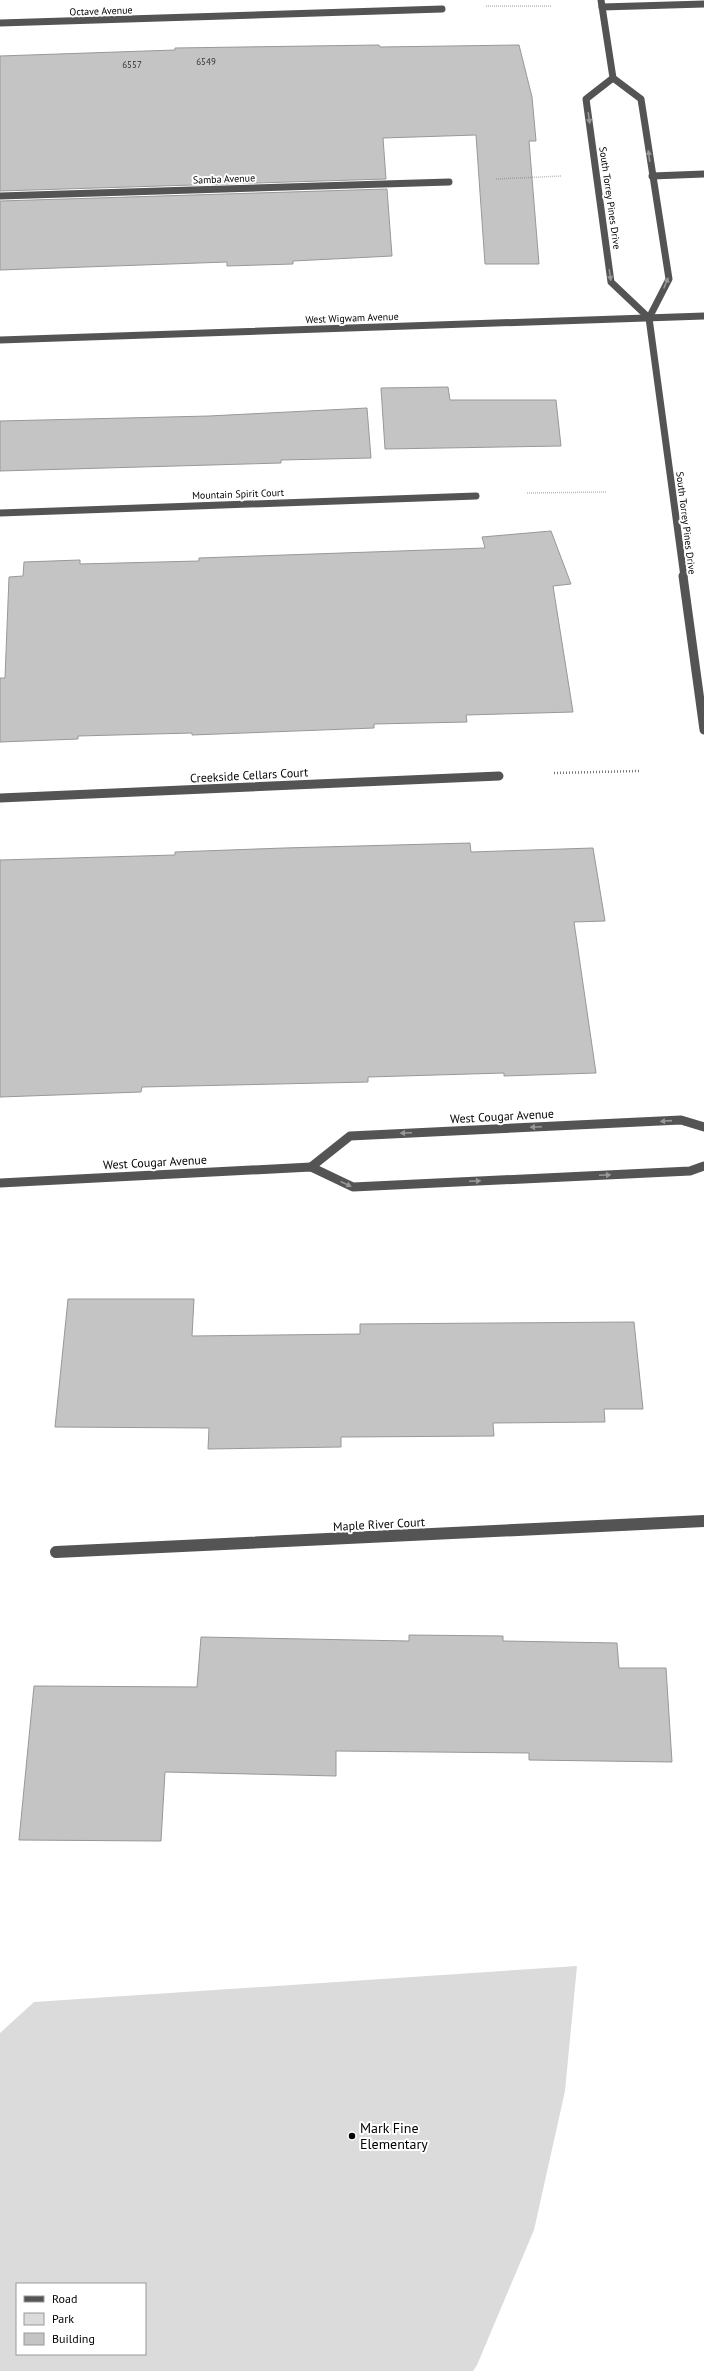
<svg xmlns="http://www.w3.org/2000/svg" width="704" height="2371" font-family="'PT Sans',sans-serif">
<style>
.green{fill:#dbdbdb;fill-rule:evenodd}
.building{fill:#c4c4c4;stroke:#989898}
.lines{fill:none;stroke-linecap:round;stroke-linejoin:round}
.path-far1{stroke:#767676;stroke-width:1.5;stroke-dasharray:0.5 1.5;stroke-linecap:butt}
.path{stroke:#767676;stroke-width:2.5;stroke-dasharray:1 2;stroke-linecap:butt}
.minor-far2{stroke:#545454;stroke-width:7}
.minor-far1{stroke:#545454;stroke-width:9}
.minor{stroke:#545454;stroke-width:12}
.oneway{fill:#989898}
.poi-dot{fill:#000;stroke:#fff;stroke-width:1.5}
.labels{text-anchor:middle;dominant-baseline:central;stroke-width:4;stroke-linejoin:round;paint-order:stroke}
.far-number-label{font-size:9px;fill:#313131}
.far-street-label{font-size:10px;fill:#000;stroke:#fff}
.street-label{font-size:12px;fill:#000;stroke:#fff}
.near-poi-label{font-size:14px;fill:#000;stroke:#fff;text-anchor:start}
</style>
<rect width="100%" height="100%" fill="#fff"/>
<path class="green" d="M577,1966l-12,125 -31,139 -57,135 -4,6h-473v-338l34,-31zM17,2284h128v70h-128z"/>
<g class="building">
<polygon points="379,45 380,47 519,45 532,97 536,141 529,141 539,264 485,264 476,135 383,138 386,179 0,191 0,56 175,50 175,48"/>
<polygon points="387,189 392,256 293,261 293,264 227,266 227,262 0,270 0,201"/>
<polygon points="448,387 450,400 556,400 561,446 385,449 381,388"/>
<polygon points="367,408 371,458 281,460 281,463 0,471 0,421 209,416"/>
<polygon points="551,531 571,584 553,586 573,712 466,715 467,722 374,724 374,728 192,735 192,733 78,736 78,739 0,742 0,678 5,678 9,577 23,576 24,562 80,560 80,564 199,561 199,558 485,548 482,537"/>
<polygon points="470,843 471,852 593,848 605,921 574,922 596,1073 504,1076 504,1073 368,1077 368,1082 142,1087 141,1092 0,1097 0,860 175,855 175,852 284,848"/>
<polygon points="68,1299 194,1299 192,1336 360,1334 360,1324 634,1322 643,1409 604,1409 605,1422 493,1423 494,1436 341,1437 341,1447 208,1449 209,1428 55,1427"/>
<polygon points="409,1635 503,1636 503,1641 617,1643 619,1668 666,1668 672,1762 529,1760 529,1753 336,1751 336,1776 165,1772 161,1841 19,1840 34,1686 197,1687 201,1637 409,1641"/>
</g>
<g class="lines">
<g class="path-far1">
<polyline points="486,6 551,6"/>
<polyline points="496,179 562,176"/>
<polyline points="527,493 607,492"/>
</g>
<polyline class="path" points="554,773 639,771"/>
<g class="minor-far2">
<polyline points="601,0 613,78 641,99 669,279 649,318 684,577"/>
<polyline points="602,7 704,4"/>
<polyline points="0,23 442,9"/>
<polyline points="613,78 586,99 611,282 649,318"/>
<polyline points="652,176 704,174"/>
<polyline points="0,196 449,182"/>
<polyline points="0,340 704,316"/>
<polyline points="0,513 476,496"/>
</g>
<g class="minor-far1">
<polyline points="683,576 704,730"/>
<polyline points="0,798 499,776"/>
<polyline points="311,1167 350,1136 681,1120 704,1127"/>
<polyline points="0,1183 311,1167 353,1187 690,1171 704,1166"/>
</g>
<polyline class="minor" points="56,1552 704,1521"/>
</g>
<defs><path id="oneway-solid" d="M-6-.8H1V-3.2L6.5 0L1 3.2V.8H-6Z"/></defs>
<g class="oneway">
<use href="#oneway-solid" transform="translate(589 118) rotate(82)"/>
<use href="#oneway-solid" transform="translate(649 156) rotate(-98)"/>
<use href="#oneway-solid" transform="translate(610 275) rotate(82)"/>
<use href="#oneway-solid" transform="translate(666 283) rotate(-68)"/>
<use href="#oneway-solid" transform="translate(666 1121) rotate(176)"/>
<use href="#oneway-solid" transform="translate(536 1127) rotate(177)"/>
<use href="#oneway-solid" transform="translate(406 1133) rotate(177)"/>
<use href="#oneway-solid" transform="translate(605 1175) rotate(-3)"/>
<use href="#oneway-solid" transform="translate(475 1181) rotate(-3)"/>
<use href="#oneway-solid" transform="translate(346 1184) rotate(25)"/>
</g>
<circle class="poi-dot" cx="352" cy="2136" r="4"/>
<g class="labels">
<g class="far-number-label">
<text x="206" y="61">6549</text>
<text x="132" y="64">6557</text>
</g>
<g class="far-street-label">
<text transform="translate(101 11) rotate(-2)">Octave Avenue</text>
<text transform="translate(224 179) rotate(-2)">Samba Avenue</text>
<text transform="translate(610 198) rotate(82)">South Torrey Pines Drive</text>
<text transform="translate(352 318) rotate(-2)">West Wigwam Avenue</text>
<text transform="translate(238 494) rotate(-2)">Mountain Spirit Court</text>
<text transform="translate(686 523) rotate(83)">South Torrey Pines Drive</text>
</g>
<g class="street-label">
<text transform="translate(249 775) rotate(-3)">Creekside Cellars Court</text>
<text transform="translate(502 1116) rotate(-3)">West Cougar Avenue</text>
<text transform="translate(155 1162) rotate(-3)">West Cougar Avenue</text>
<text transform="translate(379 1524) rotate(-3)">Maple River Court</text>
</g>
<g class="near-poi-label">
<text x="360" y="2128">Mark Fine<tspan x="360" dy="16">Elementary</tspan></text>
</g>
</g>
<rect x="16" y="2283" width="130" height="72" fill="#ffffff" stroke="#999999"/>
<rect x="24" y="2296" width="20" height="6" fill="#545454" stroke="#999999"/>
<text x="52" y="2303" font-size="12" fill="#000000">Road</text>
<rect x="24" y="2313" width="20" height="12" fill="#dbdbdb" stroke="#999999"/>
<text x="52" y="2323" font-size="12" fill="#000000">Park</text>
<rect x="24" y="2333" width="20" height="12" fill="#c4c4c4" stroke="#999999"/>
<text x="52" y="2343" font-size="12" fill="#000000">Building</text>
</svg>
